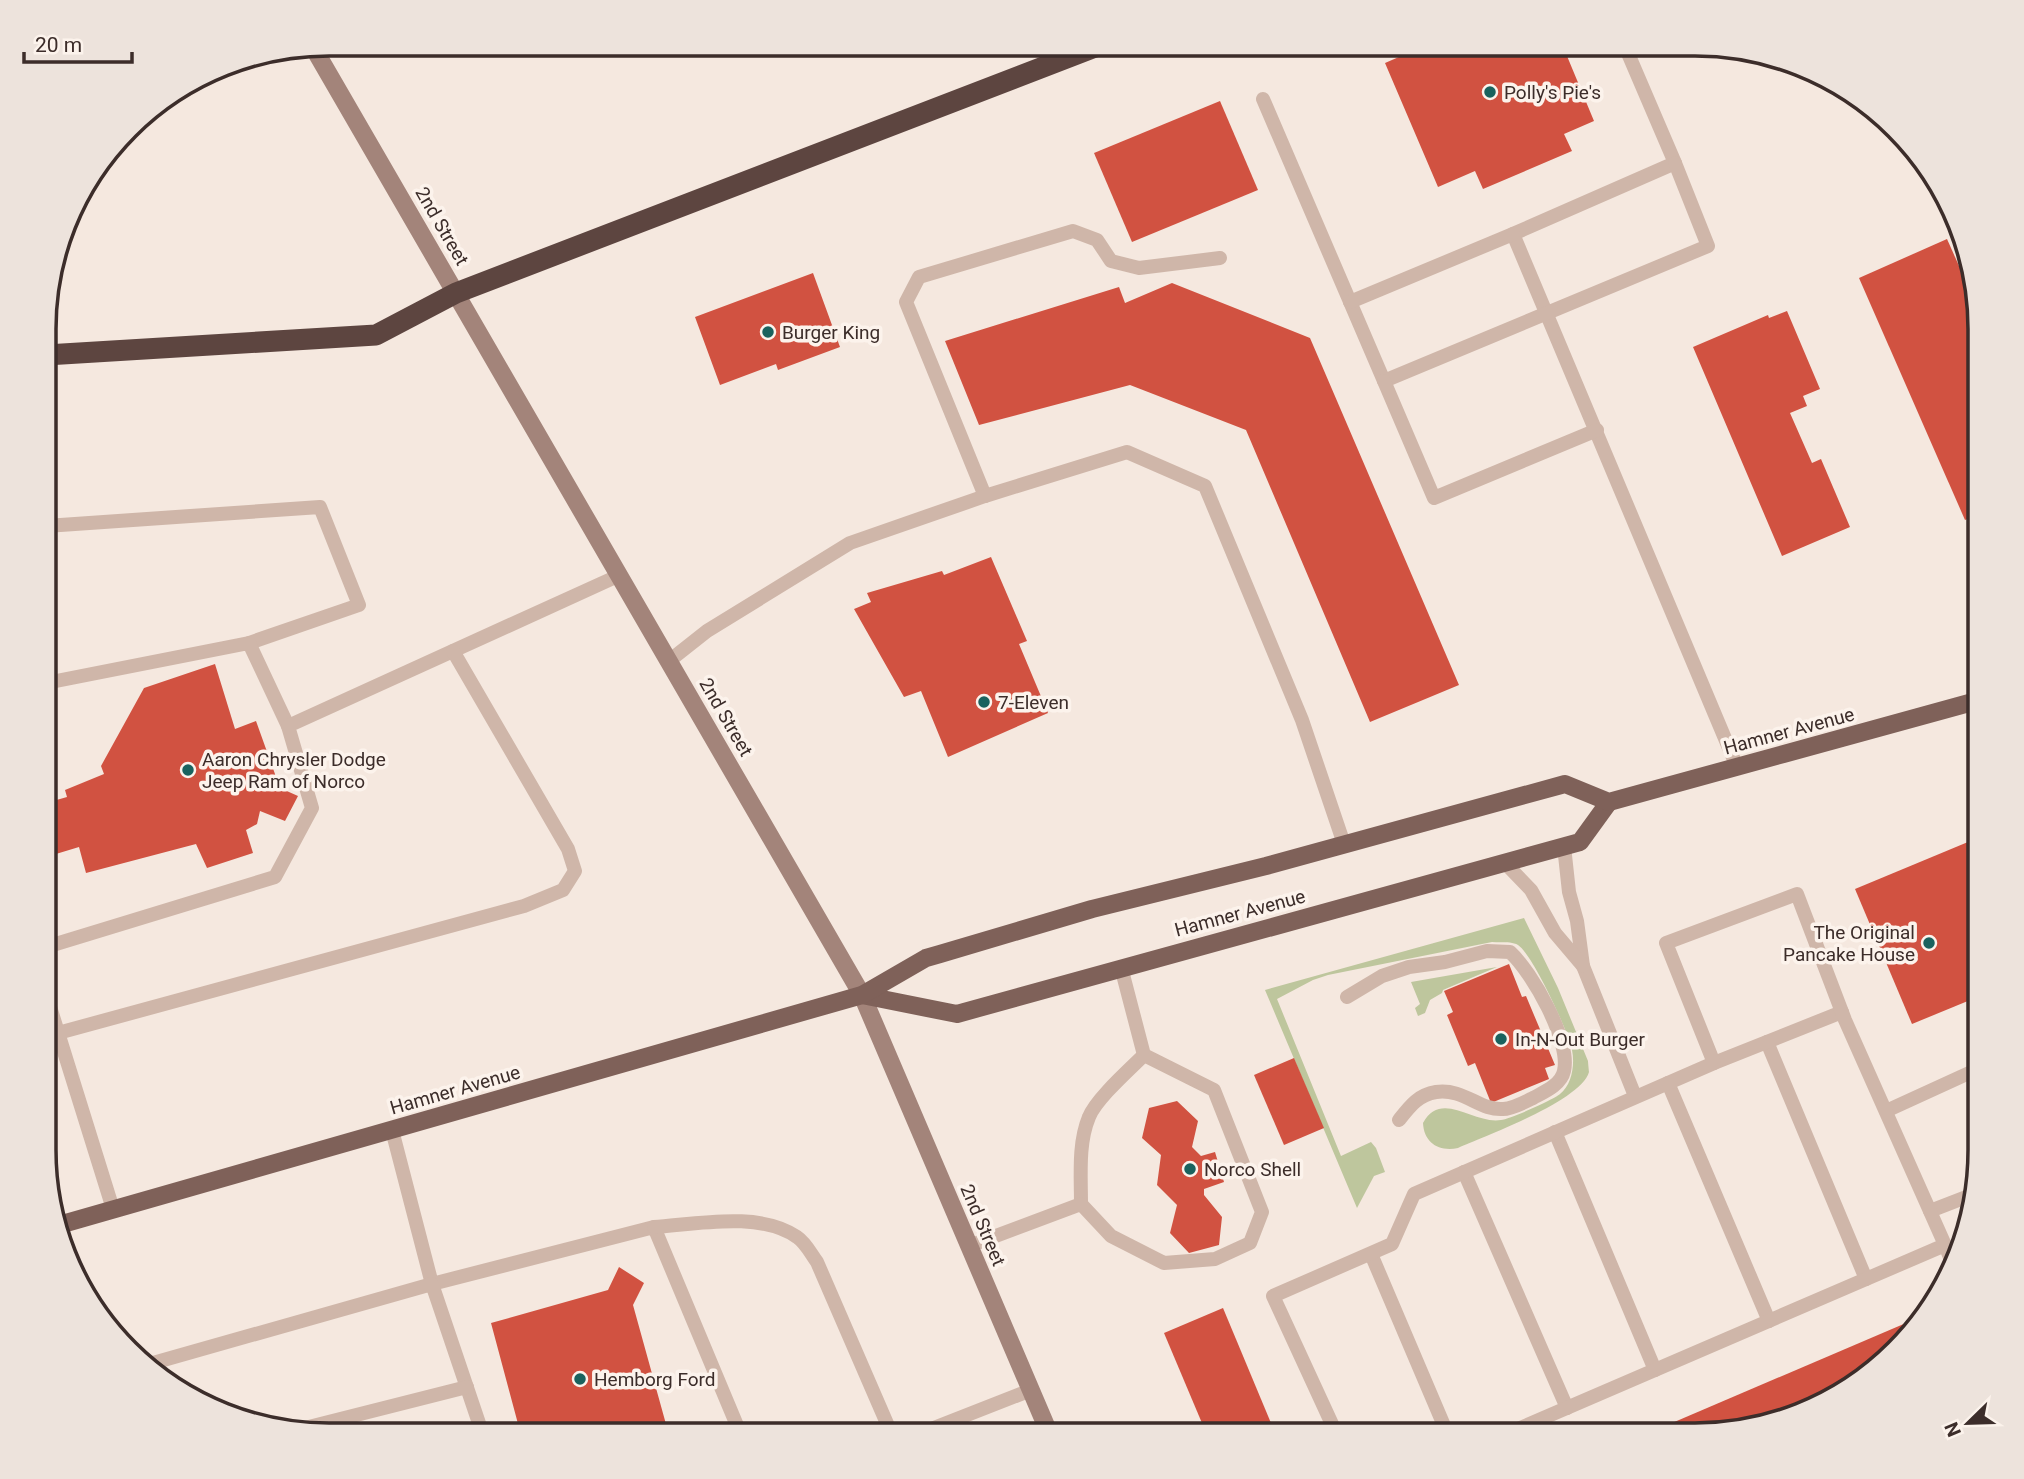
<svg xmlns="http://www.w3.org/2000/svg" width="2024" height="1479" font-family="Roboto,sans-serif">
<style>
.green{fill:#bec69d}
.building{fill:#d15241}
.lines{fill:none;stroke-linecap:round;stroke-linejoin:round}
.lane{stroke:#cfb6a9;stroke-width:14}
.secondary{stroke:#a3847a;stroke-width:18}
.primary{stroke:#7f6159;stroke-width:18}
.highway{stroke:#5d4540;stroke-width:21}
.poi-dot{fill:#1a625e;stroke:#fcf3ec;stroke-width:2.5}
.labels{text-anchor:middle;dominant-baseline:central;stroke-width:7;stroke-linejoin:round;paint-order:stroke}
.poi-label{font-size:19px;fill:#3c2d2a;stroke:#fcf3ec;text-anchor:start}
.street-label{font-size:19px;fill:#3c2d2a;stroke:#fcf3ec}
.rim{fill:none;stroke:#3c2d2a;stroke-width:3.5}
</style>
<rect width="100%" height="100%" fill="#f5e8df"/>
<g class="green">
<path d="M1524,918l34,70 30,73c0,1 1,11 1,11 -8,29 -104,64 -131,76 -19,4 -34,-5 -35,-25 18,-34 52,2 78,-3 9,-1 52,-20 59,-26 12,-9 15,-30 12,-44 -4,-19 -39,-95 -54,-105 -7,-4 -18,-2 -26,-3l-164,33 -15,5 -36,19 64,157 30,-14 5,6 9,24 -11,4 -17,32 -92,-218z"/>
<polygon points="1497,967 1443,990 1442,993 1430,1000 1425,1013 1418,1016 1415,1008 1420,1004 1411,982"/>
</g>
<g class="building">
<polygon points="1429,44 1562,44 1594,121 1564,134 1572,151 1483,189 1475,171 1438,187 1385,63"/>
<polygon points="1220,101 1258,190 1132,242 1094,153"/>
<polygon points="1947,239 1980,313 1980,514 1965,520 1859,278"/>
<polygon points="813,273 840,347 778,370 776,364 720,385 695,317"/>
<polygon points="1172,283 1310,338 1459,685 1370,722 1246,430 1130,385 979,425 945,341 1119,287 1125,303"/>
<polygon points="1787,311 1820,389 1803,396 1807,406 1790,413 1812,463 1821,459 1850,527 1782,556 1693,347 1768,315 1769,318"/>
<polygon points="991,557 1027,641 1019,644 1048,713 948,757 921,691 904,697 854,609 871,602 867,593 942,571 944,575"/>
<polygon points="215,664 235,729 256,721 280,788 298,796 285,821 260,811 257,824 246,830 253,853 207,868 196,844 86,873 79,847 46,857 46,803 67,797 65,790 104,774 101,766 144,688"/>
<polygon points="1980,837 1980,996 1912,1024 1855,889"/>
<polygon points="1509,964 1522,997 1526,996 1555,1065 1545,1068 1549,1079 1491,1103 1475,1063 1468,1066 1447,1015 1453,1012 1444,991"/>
<polygon points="1294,1058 1324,1128 1284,1145 1254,1075"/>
<polygon points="1177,1101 1198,1121 1192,1147 1201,1156 1215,1152 1224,1182 1204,1189 1204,1195 1222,1217 1219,1245 1189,1253 1170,1233 1177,1205 1157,1185 1161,1155 1142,1138 1149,1108"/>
<polygon points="619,1267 644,1283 633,1305 669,1435 521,1435 491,1323 608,1290"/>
<polygon points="1223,1308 1276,1435 1207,1435 1164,1333"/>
<polygon points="1913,1320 1916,1328 1821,1406 1695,1435 1644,1435"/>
</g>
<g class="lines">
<g class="lane">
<polyline points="1624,44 1675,163 1513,234 1737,767"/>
<polyline points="1263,99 1384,381 1708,246 1675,163"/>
<polyline points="1350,302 1513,234"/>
<polyline points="1384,381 1434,498 1597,430"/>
<polyline points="985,496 906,302 919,277 1073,231 1097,240 1111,261 1139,268 1220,258"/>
<polyline points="46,526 320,507 359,605 249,643"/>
<polyline points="669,661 707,631 850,543 985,496 1127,452 1205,486 1302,720 1344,844"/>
<polyline points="46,683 249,643 288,726"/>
<polyline points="1564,846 1569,892 1577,921 1583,966 1635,1096"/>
<polyline points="1504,862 1531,890 1555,933 1583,966"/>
<polyline points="46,947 275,877 312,808 288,726 620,575"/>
<polyline points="46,994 113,1209"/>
<path d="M1347,997l35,-21 27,-9 36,-5 42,-11 23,1c22,20 61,89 54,119 -3,14 -20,21 -31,27 -8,4 -21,11 -30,11 -23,2 -39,-21 -67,-17 -18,3 -26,14 -37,28"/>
<polyline points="58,1033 524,906 563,890 575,871 568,849 453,651"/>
<polyline points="1767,1042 1866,1279"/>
<polyline points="1714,1063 1842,1012"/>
<polyline points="1668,1083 1769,1321"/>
<polyline points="1886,1111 1980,1068"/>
<polyline points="392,1130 432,1284 654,1227 741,1435"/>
<polyline points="1555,1132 1655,1370"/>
<polyline points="1464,1172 1567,1408"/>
<path d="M1081,1204c0,-28 -3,-61 8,-87 7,-18 40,-47 55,-62"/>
<polyline points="1930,1211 1974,1194"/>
<path d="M654,1227c43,-3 106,-16 143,10 9,6 14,17 20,25l75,173"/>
<polyline points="1945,1245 1954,1267"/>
<polyline points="969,1246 1081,1204 1111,1236 1164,1263 1215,1259 1250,1243 1262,1212 1214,1090 1144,1055 1121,967"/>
<polyline points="1371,1254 1448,1435"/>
<polyline points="146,1365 432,1284 483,1435"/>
<polyline points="293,1431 467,1387"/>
<polyline points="916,1435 1031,1390"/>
<polyline points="1337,1435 1273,1296 1392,1244 1414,1194 1714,1063 1666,943 1797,894 1845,1020 1945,1245 1504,1435"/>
</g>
<polyline class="secondary" points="313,47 862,995 1050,1435"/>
<g class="primary">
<polyline points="862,995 957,1014 1580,842 1609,802"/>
<polyline points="59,1225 862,995 926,958 940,954 1092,909 1266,866 1565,784 1609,802 1980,700"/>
</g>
<polyline class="highway" points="46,355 376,335 456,293 1103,44"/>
</g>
<g class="poi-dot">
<circle cx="1490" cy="92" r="7"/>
<circle cx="768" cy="332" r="7"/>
<circle cx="984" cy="702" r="7"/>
<circle cx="188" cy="770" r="7"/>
<circle cx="1929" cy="943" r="7"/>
<circle cx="1501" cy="1039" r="7"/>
<circle cx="1190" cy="1169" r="7"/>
<circle cx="580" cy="1379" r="7"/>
</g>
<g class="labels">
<g class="poi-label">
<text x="1504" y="92">Polly's Pie's</text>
<text x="782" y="332">Burger King</text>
<text x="998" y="702">7-Eleven</text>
<text x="202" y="759">Aaron Chrysler Dodge<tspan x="202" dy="22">Jeep Ram of Norco</tspan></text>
<text x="1915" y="932" text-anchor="end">The Original<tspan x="1915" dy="22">Pancake House</tspan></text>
<text x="1515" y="1039">In-N-Out Burger</text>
<text x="1204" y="1169">Norco Shell</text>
<text x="594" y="1379">Hemborg Ford</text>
</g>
<g class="street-label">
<text transform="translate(442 226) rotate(60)">2nd Street</text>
<text transform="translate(726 717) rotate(60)">2nd Street</text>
<text transform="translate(1789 731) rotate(-15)">Hamner Avenue</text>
<text transform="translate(1240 913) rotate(-15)">Hamner Avenue</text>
<text transform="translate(455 1090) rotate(-16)">Hamner Avenue</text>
<text transform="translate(983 1225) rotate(67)">2nd Street</text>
</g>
</g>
<path d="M0 0H2024V1479H0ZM329 56H1695A273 273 0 0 1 1968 329V1150A273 273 0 0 1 1695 1423H329A273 273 0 0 1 56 1150V329A273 273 0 0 1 329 56Z" fill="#ede3dc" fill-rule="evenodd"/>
<path class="rim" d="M329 56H1695A273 273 0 0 1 1968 329V1150A273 273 0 0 1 1695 1423H329A273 273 0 0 1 56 1150V329A273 273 0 0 1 329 56Z"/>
<g transform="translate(1968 1423) rotate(247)" stroke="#fcf3ec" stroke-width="5" paint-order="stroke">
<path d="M0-5L12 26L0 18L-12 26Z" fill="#3c2d2a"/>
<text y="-10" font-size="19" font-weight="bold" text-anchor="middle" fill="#3c2d2a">N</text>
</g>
<path d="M24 52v10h108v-10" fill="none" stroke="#3c2d2a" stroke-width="3.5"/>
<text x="35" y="52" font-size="21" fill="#3c2d2a" stroke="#fcf3ec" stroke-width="5" paint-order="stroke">20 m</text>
</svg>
